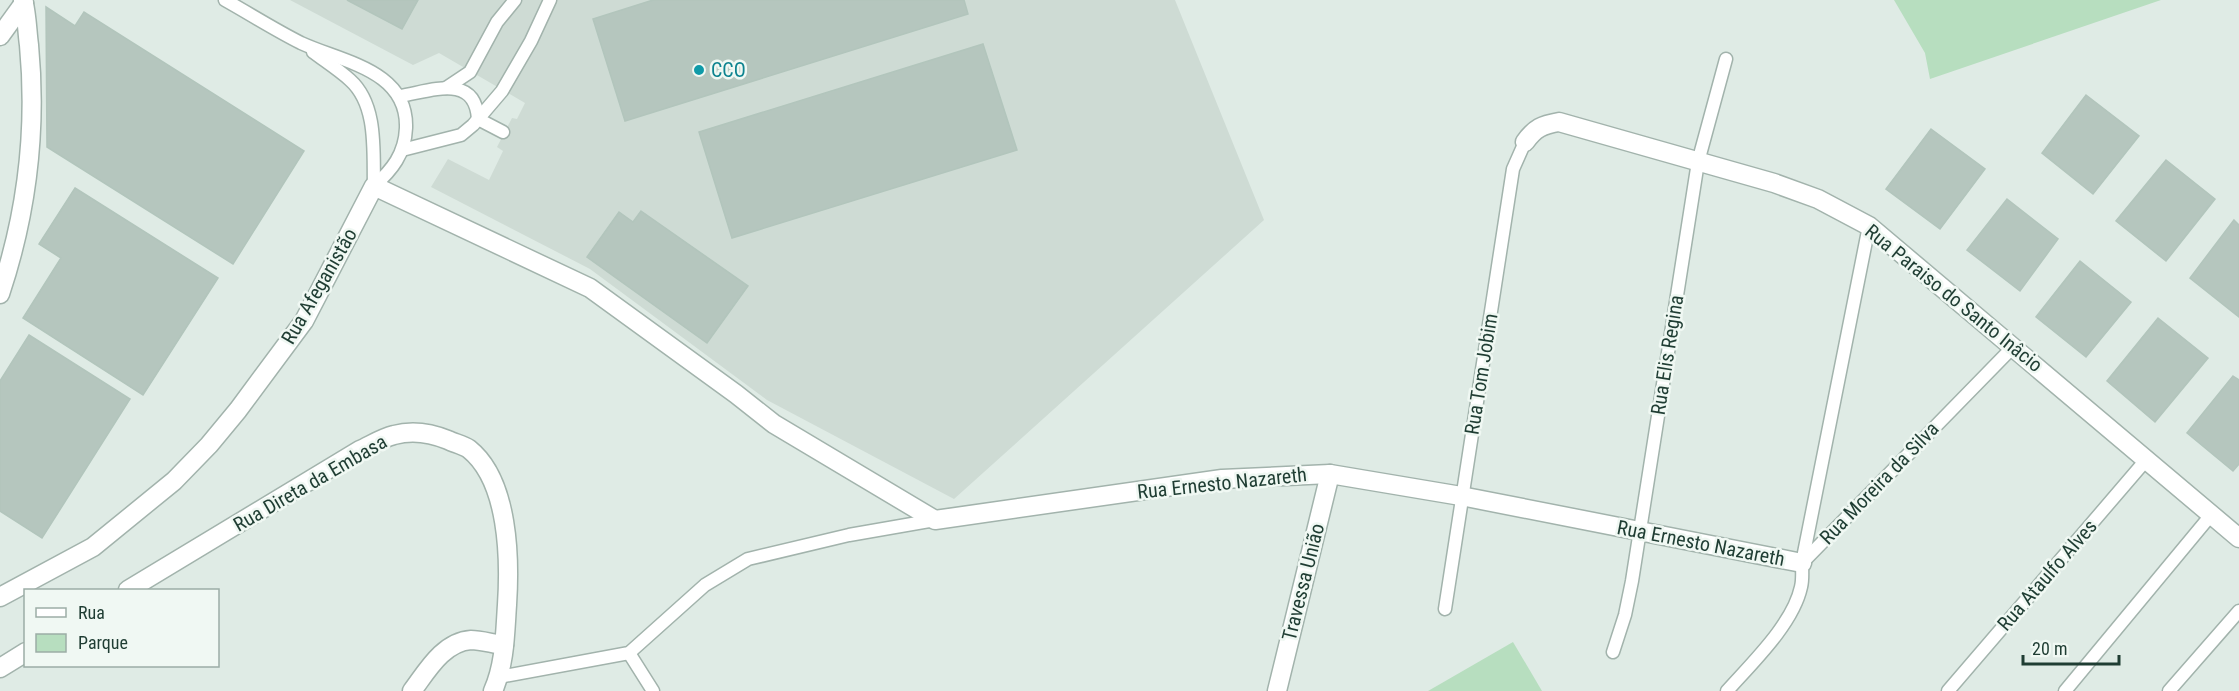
<svg xmlns="http://www.w3.org/2000/svg" width="2239" height="691" font-family="'Roboto Condensed',sans-serif">
<style>
.built{fill:#cedbd4}
.green{fill:#b7debf}
.building{fill:#b5c6be;stroke:#b2c5bc;stroke-width:1.5}
.lines{fill:none;stroke-linecap:round;stroke-linejoin:round}
.lane-casing{stroke:#a2b3ac;stroke-width:15}
.street-casing{stroke:#a2b3ac;stroke-width:21}
.lane{stroke:#fff;stroke-width:12}
.street{stroke:#fff;stroke-width:18}
.culture-dot{fill:#0f9aa8;stroke:#f0f8f3;stroke-width:2}
.labels{text-anchor:middle;dominant-baseline:central;stroke-width:5;stroke-linejoin:round;paint-order:stroke}
.culture-label{font-size:20px;fill:#0d838f;stroke:#f0f8f3;text-anchor:start}
.street-label{font-size:20px;fill:#1f3d33;stroke:#f0f8f3}
</style>
<rect width="100%" height="100%" fill="#dfebe5"/>
<polygon class="built" points="290,0 1175,0 1264,220 954,499 767,400 590,269 431,187 448,159 489,180 503,151 497,147 512,118 517,119 525,103 439,53 413,65"/>
<g class="green">
<polygon points="1894,0 2161,0 1930,79 1925,53"/>
<polygon points="1513,642 1542,691 1428,691"/>
</g>
<g class="building">
<polygon points="347,0 418,0 402,29"/>
<polygon points="653,0 964,0 968,14 625,121 593,19"/>
<polygon points="46,7 75,26 84,12 304,151 233,264 47,147"/>
<polygon points="983,44 1017,150 732,238 699,132"/>
<polygon points="2086,95 2139,136 2093,194 2042,153"/>
<polygon points="1931,129 1985,169 1940,229 1886,189"/>
<polygon points="2166,160 2215,199 2166,261 2116,221"/>
<polygon points="75,188 218,278 143,395 23,318 61,258 39,244"/>
<polygon points="2007,199 2058,239 2020,291 1967,250"/>
<polygon points="641,211 748,286 707,343 587,257 619,212 633,222"/>
<polygon points="2234,220 2239,225 2239,317 2190,278"/>
<polygon points="2080,261 2131,302 2086,357 2036,317"/>
<polygon points="2158,318 2208,358 2155,422 2107,381"/>
<polygon points="29,335 130,399 42,538 0,511 0,381"/>
<polygon points="2233,376 2239,380 2239,464 2233,471 2187,433"/>
</g>
<g class="lines">
<g class="lane-casing">
<g id="lane">
<path d="M225,0c25,14 50,30 76,43 41,19 107,27 105,85 -1,26 -14,42 -32,58"/>
<path d="M313,52c12,9 26,18 37,28 28,25 23,72 24,106"/>
<polyline points="446,88 470,72 497,22 515,0"/>
<path d="M400,96c31,-5 75,-23 78,23"/>
<polyline points="478,119 503,132"/>
<polyline points="402,150 461,135 473,125 502,91 531,41 550,0"/>
<polyline points="1802,563 1869,226"/>
<polyline points="1445,609 1513,169 1525,142"/>
<polyline points="1613,652 1625,615 1632,581 1698,162 1726,59"/>
<polyline points="629,653 653,691"/>
<polyline points="499,677 629,653 705,585 748,559 849,535 935,520"/>
<path d="M1727,691c25,-28 66,-67 74,-104 2,-8 1,-16 1,-24l212,-217"/>
<polyline points="1948,691 2146,460"/>
<polyline points="2065,691 2211,515"/>
<polyline points="2169,691 2239,611"/>
</g>
</g>
<g class="street-casing">
<g id="street">
<polyline points="0,36 24,3"/>
<path d="M1525,142c10,-14 17,-17 34,-20l215,61 44,16 51,27 370,312"/>
<path d="M0,294c27,-81 37,-164 29,-249 -2,-14 -2,-31 -6,-45"/>
<path d="M128,590l232,-140c11,-5 22,-12 34,-15 18,-5 37,-2 54,5 6,3 15,5 21,9 40,32 41,110 38,156 -2,29 -2,59 -14,86"/>
<polyline points="0,597 93,547 174,481 209,445 238,410 304,321 374,186 590,288 736,394 774,424 935,520 1222,479 1330,474 1461,496 1802,563"/>
<polyline points="0,668 26,652"/>
<path d="M412,691c15,-20 31,-49 59,-51 10,0 23,4 33,5"/>
<polyline points="1277,691 1330,474"/>
</g>
</g>
<use href="#lane" class="lane"/>
<use href="#street" class="street"/>
</g>
<circle class="culture-dot" cx="699" cy="70" r="6"/>
<g class="labels">
<g class="culture-label">
<text x="711" y="70">CCO</text>
</g>
<g class="street-label">
<text transform="translate(319 286) rotate(-60)">Rua Afeganistão</text>
<text transform="translate(1954 298) rotate(39)">Rua Paraiso do Santo Inâcio</text>
<text transform="translate(1667 355) rotate(-81)">Rua Elis Regina</text>
<text transform="translate(1481 374) rotate(-81)">Rua Tom Jobim</text>
<text transform="translate(310 483) rotate(-30)">Rua Direta da Embasa</text>
<text transform="translate(1222 483) rotate(-6)">Rua Ernesto Nazareth</text>
<text transform="translate(1879 483) rotate(-46)">Rua Moreira da Silva</text>
<text transform="translate(1701 543) rotate(11)">Rua Ernesto Nazareth</text>
<text transform="translate(2047 575) rotate(-49)">Rua Ataulfo Alves</text>
<text transform="translate(1303 582) rotate(-76)">Travessa União</text>
</g>
</g>
<rect x="24" y="589" width="195" height="78" fill="#f0f8f3" stroke="#9cada6" stroke-width="1.5"/>
<rect x="36" y="608" width="30" height="9" fill="#ffffff" stroke="#9cada6" stroke-width="1.5"/>
<text x="78" y="619" font-size="18" fill="#1f3d33">Rua</text>
<rect x="36" y="634" width="30" height="18" fill="#b7debf" stroke="#9cada6" stroke-width="1.5"/>
<text x="78" y="649" font-size="18" fill="#1f3d33">Parque</text>
<path d="M2023 655v9h96v-9" fill="none" stroke="#1f3d33" stroke-width="3"/>
<text x="2032" y="655" font-size="18" fill="#1f3d33" stroke="#f0f8f3" stroke-width="4.5" paint-order="stroke">20 m</text>
</svg>
